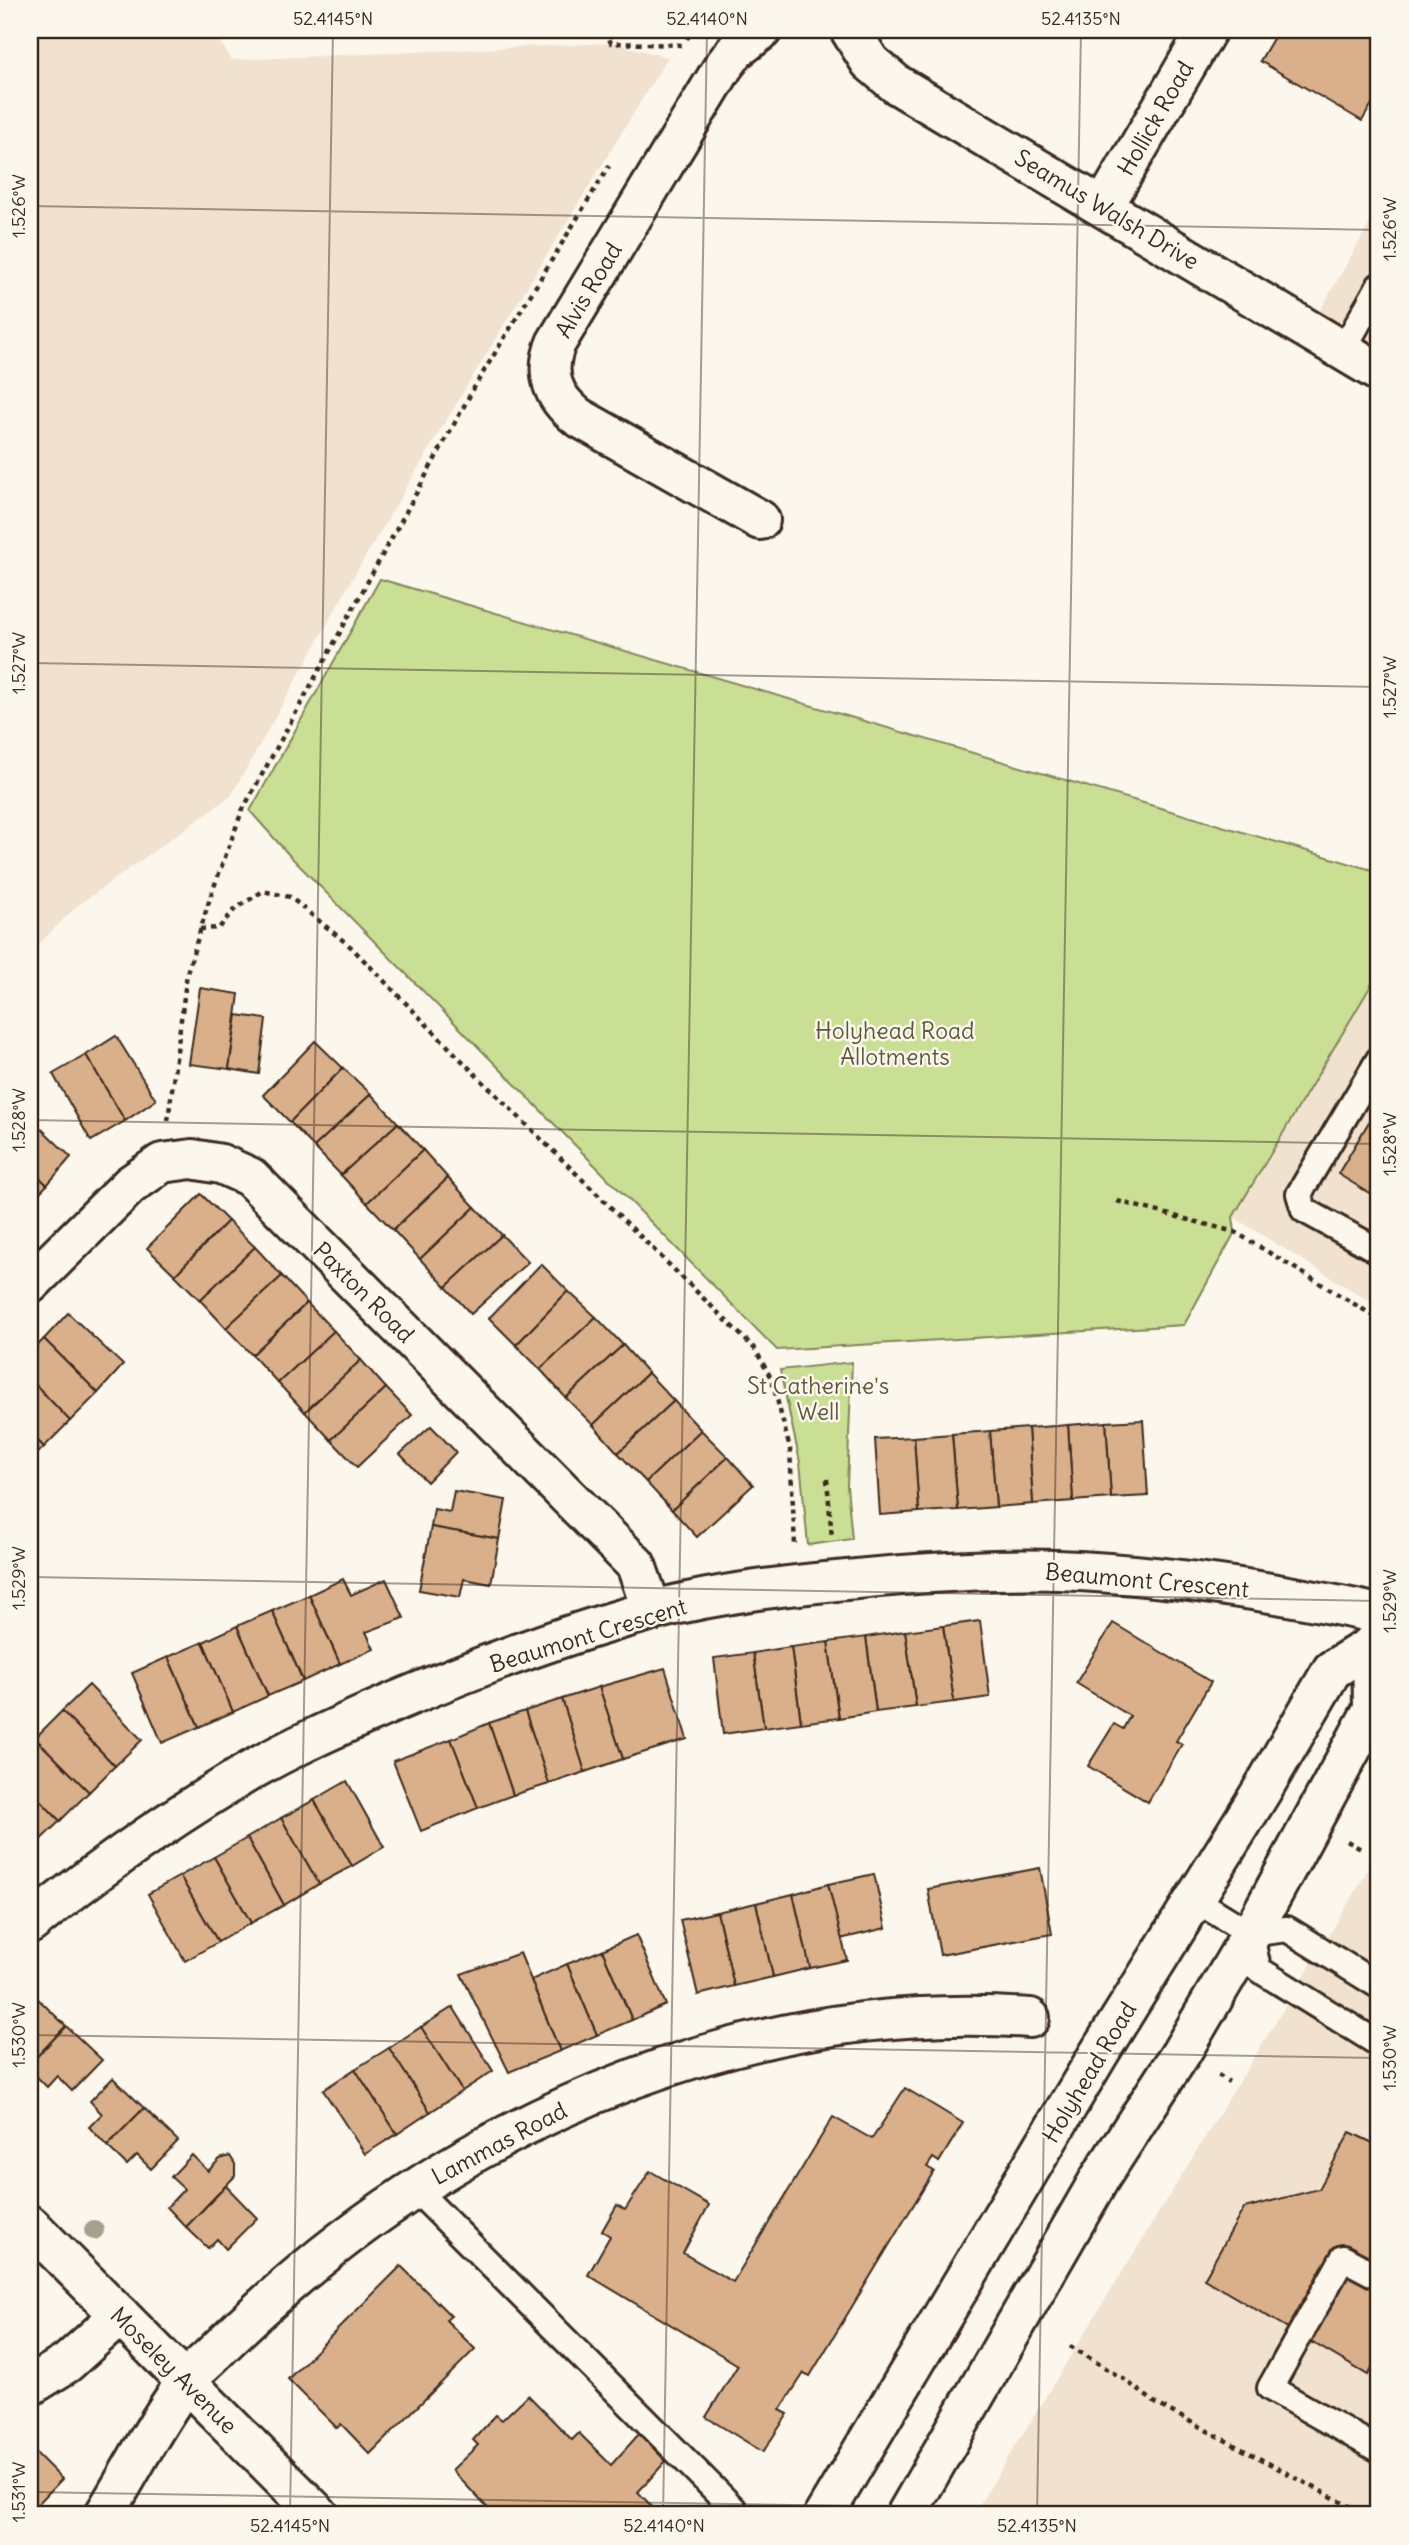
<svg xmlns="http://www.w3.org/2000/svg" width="1409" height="2545" font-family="Delius,sans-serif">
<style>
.built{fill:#f1e2cf}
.green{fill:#c9df94;stroke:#828459;stroke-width:2}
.building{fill:#dab08a;stroke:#3b2a1e;stroke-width:2}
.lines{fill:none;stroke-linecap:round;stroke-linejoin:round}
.lane-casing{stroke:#3b2a1e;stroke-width:30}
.street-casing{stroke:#3b2a1e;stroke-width:44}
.secondary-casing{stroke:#3b2a1e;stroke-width:44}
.highway-casing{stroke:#3b2a1e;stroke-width:44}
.path{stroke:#3b2a1e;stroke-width:4.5;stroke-dasharray:5 5;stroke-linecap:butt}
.lane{stroke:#fbf7ec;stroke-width:24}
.street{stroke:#fbf7ec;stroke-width:38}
.secondary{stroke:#fbf7ec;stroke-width:38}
.highway{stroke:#fbf7ec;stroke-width:38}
.tree{fill:#a59f8b}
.ticks{fill:none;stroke:#3b2a1e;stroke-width:2;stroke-opacity:0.45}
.labels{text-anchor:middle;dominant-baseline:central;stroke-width:5;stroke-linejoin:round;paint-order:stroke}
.street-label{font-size:23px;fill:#3b2a1e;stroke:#fbf7ec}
.park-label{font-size:23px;fill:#5e573c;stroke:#fbf7ec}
.neatline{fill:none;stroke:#3b2a1e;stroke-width:2.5}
.ticks-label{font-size:18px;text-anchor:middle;fill:#3b2a1e}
</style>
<rect width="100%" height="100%" fill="#fbf7ec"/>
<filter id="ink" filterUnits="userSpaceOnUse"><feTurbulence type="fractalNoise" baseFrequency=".0143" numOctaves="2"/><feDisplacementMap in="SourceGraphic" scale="14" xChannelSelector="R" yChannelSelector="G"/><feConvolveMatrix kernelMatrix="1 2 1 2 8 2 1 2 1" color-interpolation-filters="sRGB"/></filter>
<g filter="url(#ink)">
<g class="built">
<polygon points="30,30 212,30 232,60 611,43 668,57 471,379 358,569 231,796 77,906 30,953"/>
<polygon points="1379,207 1379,372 1309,330"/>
<polygon points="1379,972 1379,1307 1233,1217"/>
<polygon points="1379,1851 1379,2515 973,2515 1353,1896"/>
</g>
<g class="green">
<polygon points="380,579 1379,872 1379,972 1233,1217 1235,1232 1184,1325 777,1350 290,856 250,811"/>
<polygon points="852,1362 847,1486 852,1539 808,1545 800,1462 780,1370"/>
</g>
<g class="building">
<polygon points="1278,30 1379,30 1379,92 1362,121 1260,61"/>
<polygon points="200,988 239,994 229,1069 189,1064"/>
<polygon points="237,1015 266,1019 259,1074 229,1069"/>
<polygon points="116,1036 156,1100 125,1121 86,1055"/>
<polygon points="315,1041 343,1068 290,1122 263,1095"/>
<polygon points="86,1055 125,1121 91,1141 53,1074"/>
<polygon points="343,1068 371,1094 314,1147 290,1122"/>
<polygon points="371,1094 398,1123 341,1175 314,1147"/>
<polygon points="1379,1105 1379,1199 1338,1174"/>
<polygon points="30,1118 71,1157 47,1185 30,1168"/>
<polygon points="398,1123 423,1150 367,1203 341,1175"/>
<polygon points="423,1150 448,1178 393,1230 367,1203"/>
<polygon points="30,1168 47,1185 30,1202"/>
<polygon points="448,1178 475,1207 420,1259 393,1230"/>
<polygon points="201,1194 228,1221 175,1275 147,1248"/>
<polygon points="475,1207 502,1235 446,1287 420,1259"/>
<polygon points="228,1221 255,1247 200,1300 175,1275"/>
<polygon points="502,1235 528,1262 471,1314 446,1287"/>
<polygon points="255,1247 282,1276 226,1328 200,1300"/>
<polygon points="541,1264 568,1291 516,1345 489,1318"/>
<polygon points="282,1276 307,1303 252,1355 226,1328"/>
<polygon points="568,1291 596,1317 540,1369 516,1345"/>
<polygon points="307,1303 334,1331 278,1383 252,1355"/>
<polygon points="68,1313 123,1365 98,1393 44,1339"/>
<polygon points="596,1317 623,1345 566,1398 540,1369"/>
<polygon points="334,1331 361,1360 305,1412 278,1383"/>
<polygon points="44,1339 98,1393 70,1421 30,1379 30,1353"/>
<polygon points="623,1345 648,1373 593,1425 566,1398"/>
<polygon points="361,1360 386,1388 331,1440 305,1412"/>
<polygon points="648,1373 674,1401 618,1453 593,1425"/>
<polygon points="30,1379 70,1421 44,1447 30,1433"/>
<polygon points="386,1388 412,1415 357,1467 331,1440"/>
<polygon points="674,1401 701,1430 646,1482 618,1453"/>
<polygon points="1143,1420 1148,1496 1111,1498 1106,1422"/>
<polygon points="1106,1422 1111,1498 1073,1501 1068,1425"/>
<polygon points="1068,1425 1073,1501 1033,1504 1028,1428"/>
<polygon points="431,1426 456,1452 427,1482 400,1454"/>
<polygon points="1028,1428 1033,1504 996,1507 990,1431"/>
<polygon points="701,1430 728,1457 672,1510 646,1482"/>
<polygon points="990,1431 996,1507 958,1510 952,1434"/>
<polygon points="30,1433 44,1447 30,1461"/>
<polygon points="952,1434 958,1510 919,1512 914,1437"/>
<polygon points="914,1437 919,1512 880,1515 875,1439"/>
<polygon points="728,1457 753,1485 697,1537 672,1510"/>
<polygon points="454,1491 506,1500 499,1539 431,1527 434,1509 450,1512"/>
<polygon points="431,1527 499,1539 491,1584 464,1579 460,1597 419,1590"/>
<polygon points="343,1579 351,1595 386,1579 404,1618 366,1632 374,1649 340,1664 309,1595"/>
<polygon points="309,1595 340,1664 303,1681 272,1611"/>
<polygon points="272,1611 303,1681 268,1696 237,1626"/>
<polygon points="980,1621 990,1697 954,1702 943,1626"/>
<polygon points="1113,1623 1211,1682 1176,1741 1182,1744 1148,1802 1088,1766 1114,1724 1123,1729 1130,1716 1076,1683"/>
<polygon points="237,1626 268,1696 233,1712 203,1642"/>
<polygon points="943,1626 954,1702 916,1707 905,1631"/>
<polygon points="905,1631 916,1707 876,1712 866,1637"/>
<polygon points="866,1637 876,1712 839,1718 828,1642"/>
<polygon points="203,1642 233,1712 199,1727 168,1657"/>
<polygon points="828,1642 839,1718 801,1723 791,1647"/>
<polygon points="791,1647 801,1723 764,1728 753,1653"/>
<polygon points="753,1653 764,1728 723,1734 714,1658"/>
<polygon points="168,1657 199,1727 162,1743 132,1673"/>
<polygon points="665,1668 687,1739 623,1759 599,1687"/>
<polygon points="89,1685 142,1740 115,1766 62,1711"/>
<polygon points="599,1687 623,1759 585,1772 562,1699"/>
<polygon points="562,1699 585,1772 549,1784 525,1711"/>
<polygon points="62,1711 115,1766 89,1792 35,1738"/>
<polygon points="525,1711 549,1784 513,1795 489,1723"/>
<polygon points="489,1723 513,1795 478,1808 451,1739"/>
<polygon points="35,1738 89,1792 60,1821 30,1790 30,1743"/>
<polygon points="451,1739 478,1808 421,1831 393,1761"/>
<polygon points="347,1781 384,1847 352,1866 314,1800"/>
<polygon points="30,1790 60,1821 33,1847 30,1845"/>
<polygon points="314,1800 352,1866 319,1884 281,1818"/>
<polygon points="281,1818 319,1884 284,1905 247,1838"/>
<polygon points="247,1838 284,1905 251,1923 214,1857"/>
<polygon points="214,1857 251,1923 218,1942 180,1876"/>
<polygon points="1040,1868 1052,1934 940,1955 928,1889"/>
<polygon points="874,1874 886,1928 840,1939 828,1884"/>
<polygon points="180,1876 218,1942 185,1961 148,1894"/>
<polygon points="828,1884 847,1960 810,1968 793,1894"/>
<polygon points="793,1894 810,1968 773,1977 756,1903"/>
<polygon points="756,1903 773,1977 734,1986 717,1912"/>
<polygon points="717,1912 734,1986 698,1995 680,1920"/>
<polygon points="636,1935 666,2005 632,2020 602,1950"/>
<polygon points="602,1950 632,2020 597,2035 567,1964"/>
<polygon points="520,1953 560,2051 509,2072 461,1974"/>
<polygon points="567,1964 597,2035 560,2051 531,1980"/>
<polygon points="34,1995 66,2026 30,2064 30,2000"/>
<polygon points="453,2007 493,2071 462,2091 421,2027"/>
<polygon points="66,2026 102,2060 72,2091 57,2076 47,2087 30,2070 30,2064"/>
<polygon points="421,2027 462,2091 430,2112 389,2048"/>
<polygon points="389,2048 430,2112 397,2134 355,2069"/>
<polygon points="355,2069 397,2134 365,2154 323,2090"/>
<polygon points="113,2078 144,2108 107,2146 89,2127 102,2114 90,2101"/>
<polygon points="905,2088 963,2123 939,2162 933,2158 927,2167 934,2171 810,2376 804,2373 780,2410 788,2414 763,2452 706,2417 738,2365 588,2275 610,2236 602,2231 617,2205 625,2210 650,2171 709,2205 683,2253 733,2282 833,2117 872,2139"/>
<polygon points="144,2108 178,2141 151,2169 137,2155 127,2165 107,2146"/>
<polygon points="1350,2132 1379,2146 1379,2355 1368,2375 1204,2279 1244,2208 1319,2189"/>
<polygon points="192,2155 208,2171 220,2159 230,2156 235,2164 235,2176 186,2227 167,2207 184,2189 171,2177"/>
<polygon points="226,2186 257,2218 226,2249 217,2239 208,2248 186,2227"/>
<polygon points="401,2266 451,2316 446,2320 475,2349 370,2454 341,2424 337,2428 288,2379"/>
<polygon points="528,2395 572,2440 579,2433 611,2465 639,2434 666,2461 638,2492 660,2515 494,2515 452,2470 478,2445 473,2440 496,2415 502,2420"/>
<polygon points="30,2447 62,2479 30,2512"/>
</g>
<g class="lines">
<g class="lane-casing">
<g id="lane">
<polyline points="1343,350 1379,286"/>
<polyline points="1379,1059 1299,1194 1304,1210 1379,1251"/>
<polyline points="1194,1899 1251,1934 1287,1929 1379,1986"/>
<polyline points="1251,1934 1258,1969 1379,2044"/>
<polyline points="414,2188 734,2509"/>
<polyline points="1379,2277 1343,2258 1270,2388 1379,2450"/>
</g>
</g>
<g class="street-casing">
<g id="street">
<polyline points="850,30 870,62 896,84 1379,372"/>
<polyline points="1104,206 1207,30"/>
<path d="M760,520l-182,-103c-26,-20 -34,-44 -22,-74l167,-276 13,-17 26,-20"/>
<polyline points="30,1284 130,1185 162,1163 192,1159 221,1164 250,1177 636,1565 652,1611"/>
<path d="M30,1924c63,-51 131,-99 200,-141 53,-33 111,-58 169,-83 81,-34 165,-66 251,-89 75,-20 151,-27 228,-34 60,-5 120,-9 180,-7 109,4 215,21 321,44"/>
<polyline points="30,2386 67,2363 120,2315"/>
<path d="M104,2515c26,-42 52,-93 81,-132 7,-11 18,-19 27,-28 24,-24 48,-46 73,-68 203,-177 474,-288 745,-269"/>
</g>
</g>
<g class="secondary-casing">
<polyline id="secondary" points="30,2225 319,2515"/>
</g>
<g class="highway-casing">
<g id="highway">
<polyline points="824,2515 1098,2055 1261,1792 1332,1670 1372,1645 1379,1633"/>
<polyline points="906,2515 1100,2178 1181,2053 1251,1934 1373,1709 1372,1645"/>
</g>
</g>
<g class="path">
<polyline points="605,30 611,43 683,45"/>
<polyline points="687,39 692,30"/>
<polyline points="200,929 219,928 235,909 263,891 290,897 351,947 479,1078 755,1349 772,1380 790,1449 795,1545"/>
<polyline points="168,1121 187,973 211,895 242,811 475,386 609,166"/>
<polyline points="1117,1201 1235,1232 1379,1319"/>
<polyline points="827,1479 832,1538"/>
<polyline points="1347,1841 1361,1849"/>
<polyline points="1218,2075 1229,2082"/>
<polyline points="1070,2346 1125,2380 1157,2404 1366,2515"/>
</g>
<use href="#lane" class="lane"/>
<use href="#street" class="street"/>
<use href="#secondary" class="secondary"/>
<use href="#highway" class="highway"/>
</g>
<circle class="tree" cx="94" cy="2230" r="10"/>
</g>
<path class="ticks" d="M30,206l1349,24M30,663l1349,24M30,1120l1349,24M30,1577l1349,24M30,2035l1349,23M30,2492l1349,23M290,2515l43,-2485M663,2515l44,-2485M1037,2515l44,-2485"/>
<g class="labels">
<g class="street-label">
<text transform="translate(1155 118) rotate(-60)">Hollick Road</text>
<text transform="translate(1107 209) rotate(31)">Seamus Walsh Drive</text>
<text transform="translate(588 290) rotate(-59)">Alvis Road</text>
<text transform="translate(364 1292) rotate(45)">Paxton Road</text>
<text transform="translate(1147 1580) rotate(5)">Beaumont Crescent</text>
<text transform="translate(588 1635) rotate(-17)">Beaumont Crescent</text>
<text transform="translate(1089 2072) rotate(-59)">Holyhead Road</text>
<text transform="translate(499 2143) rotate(-28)">Lammas Road</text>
<text transform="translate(174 2370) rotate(45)">Moseley Avenue</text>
</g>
<g class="park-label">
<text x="895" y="1030">Holyhead Road<tspan x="895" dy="26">Allotments</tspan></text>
<text x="818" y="1385">St Catherine's<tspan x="818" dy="26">Well</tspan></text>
</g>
</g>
<rect width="1409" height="2545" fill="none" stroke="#fbf7ec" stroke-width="77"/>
<rect x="38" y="38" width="1332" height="2468" class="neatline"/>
<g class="ticks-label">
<text x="333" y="25">52.4145°N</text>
<text x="707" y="25">52.4140°N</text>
<text x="1081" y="25">52.4135°N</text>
<text transform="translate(19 206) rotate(-90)" y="6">1.526°W</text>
<text transform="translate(1390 229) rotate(-90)" y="6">1.526°W</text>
<text transform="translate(19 663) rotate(-90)" y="6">1.527°W</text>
<text transform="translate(1390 687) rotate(-90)" y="6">1.527°W</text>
<text transform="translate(19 1120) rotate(-90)" y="6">1.528°W</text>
<text transform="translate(1390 1144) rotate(-90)" y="6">1.528°W</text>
<text transform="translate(19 1578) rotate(-90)" y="6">1.529°W</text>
<text transform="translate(1390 1601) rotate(-90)" y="6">1.529°W</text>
<text transform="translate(19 2035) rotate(-90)" y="6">1.530°W</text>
<text transform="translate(1390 2058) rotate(-90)" y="6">1.530°W</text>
<text transform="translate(19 2492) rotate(-90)" y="6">1.531°W</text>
<text x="290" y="2532">52.4145°N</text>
<text x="664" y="2532">52.4140°N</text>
<text x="1037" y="2532">52.4135°N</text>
</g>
</svg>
